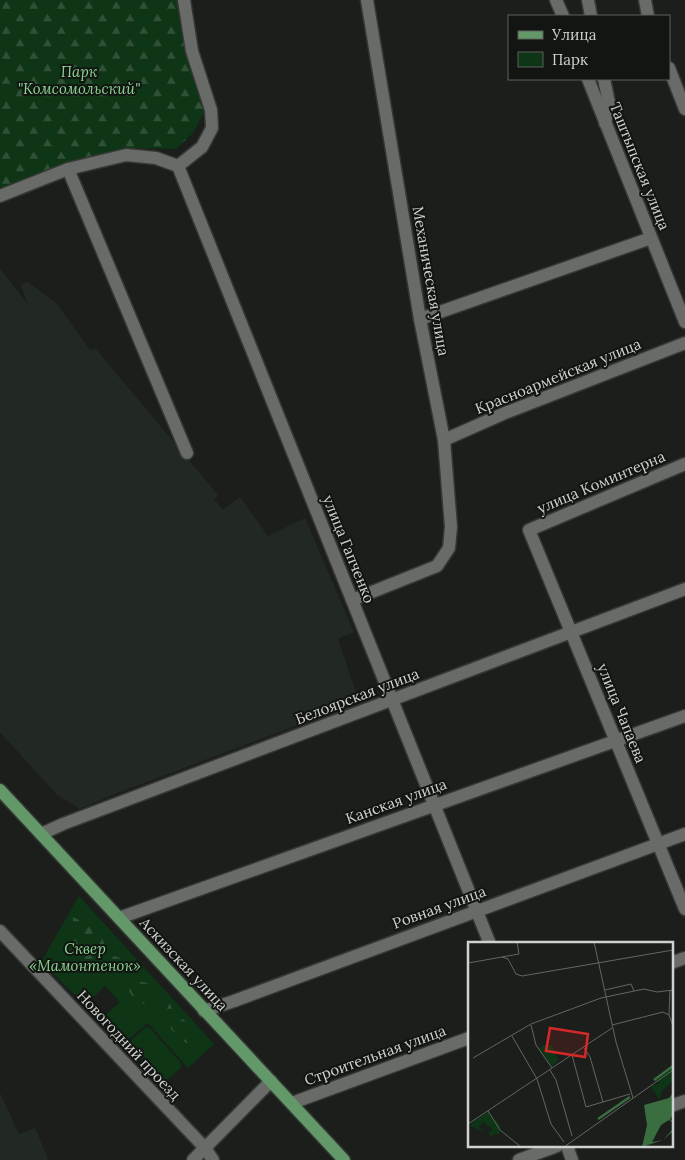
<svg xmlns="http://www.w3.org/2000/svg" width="685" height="1160" font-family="Lora,serif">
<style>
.built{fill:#222923}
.green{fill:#0e3515}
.forest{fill:url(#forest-firs)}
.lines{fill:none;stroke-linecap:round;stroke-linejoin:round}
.minor-casing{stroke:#363836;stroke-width:15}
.major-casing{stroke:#363836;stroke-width:15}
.minor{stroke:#686b68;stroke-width:12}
.major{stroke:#639969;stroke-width:12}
.labels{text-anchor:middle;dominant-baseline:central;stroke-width:4;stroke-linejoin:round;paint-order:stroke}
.park-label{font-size:15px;font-style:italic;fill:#8bd592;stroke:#121512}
.street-label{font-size:15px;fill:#d0d2d0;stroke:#121512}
.inset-river{fill:none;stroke:#3a6d40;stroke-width:2.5}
.inset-road{fill:none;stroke:#636663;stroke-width:1}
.view{fill:#d62828;fill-opacity:0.15;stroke:#d62828;stroke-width:2.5}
.inset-edge{fill:none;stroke:#d0d2d0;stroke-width:2.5}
</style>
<defs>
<pattern id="forest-firs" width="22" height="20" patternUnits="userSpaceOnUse" patternTransform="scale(1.25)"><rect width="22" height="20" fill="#0e3515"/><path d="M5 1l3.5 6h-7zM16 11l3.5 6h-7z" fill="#305136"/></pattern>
</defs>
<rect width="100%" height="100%" fill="#1b1e1b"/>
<g class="built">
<polygon points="0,269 28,304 21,286 27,281 57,304 90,350 95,348 218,495 214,499 223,510 240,497 268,536 305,518 354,632 338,639 359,702 112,795 80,809 57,795 0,732"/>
<polygon points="0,1093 19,1134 35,1128 48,1159 46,1160 0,1160"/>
</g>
<g class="green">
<polygon points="79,896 214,1044 188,1068 148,1023 124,1043 102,1018 120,1002 105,986 85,1005 41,962"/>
<polygon points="146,1027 149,1027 181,1063 181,1068 167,1080 162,1081 129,1046 130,1041"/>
</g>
<g class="forest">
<polygon points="0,0 189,0 199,51 204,112 193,133 176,149 130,148 64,164 0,190"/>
<polygon points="72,917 88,923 100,930 107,954 127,960 137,969 132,980 148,983 149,999 167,998 174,1013 191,1025 197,1042 186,1043 173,1031 149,1003 138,1004 115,971 96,966 73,974 73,963 57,943 68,940 77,933"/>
</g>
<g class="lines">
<g class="minor-casing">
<g id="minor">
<polyline points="556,0 563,16"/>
<polyline points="588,0 591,16"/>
<polyline points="645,0 648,16"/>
<polyline points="669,68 685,109"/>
<polyline points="588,79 685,322"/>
<polyline points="604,79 609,103 605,123"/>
<polyline points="178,166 202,147 212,128 211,110 192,51 184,0"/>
<polyline points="68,169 187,453"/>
<polyline points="0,196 68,169 126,155 156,158 178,166 490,944"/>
<polyline points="420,319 651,238"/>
<polyline points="444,440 505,413 685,343"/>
<polyline points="685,464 529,530 685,909"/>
<polyline points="352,600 437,566 449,548 451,527 444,440 420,319 367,0"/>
<polyline points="41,834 63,824 685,589"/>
<polyline points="119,918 685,716"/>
<polyline points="0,931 205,1148 213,1160"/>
<polyline points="671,963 685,958"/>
<polyline points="204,1011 234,1001 685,834"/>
<polyline points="292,1103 469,1038"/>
<polyline points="671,1106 685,1101"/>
<polyline points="567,1146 572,1160"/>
<polyline points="193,1160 271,1081"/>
<polyline points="519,1160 557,1146"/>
</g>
</g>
<g class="major-casing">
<polyline id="major" points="0,790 344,1160"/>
</g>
<use href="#minor" class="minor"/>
<use href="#major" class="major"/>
</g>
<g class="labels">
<g class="park-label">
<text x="79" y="71">Парк<tspan x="79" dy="17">"Комсомольский"</tspan></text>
<text x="85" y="948">Сквер<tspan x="85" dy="17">«Мамонтенок»</tspan></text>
</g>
<g class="street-label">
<text transform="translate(640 166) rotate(68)">Таштыпская улица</text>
<text transform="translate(431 281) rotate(80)">Механическая улица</text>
<text transform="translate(558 376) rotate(-22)">Красноармейская улица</text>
<text transform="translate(601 482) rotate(-23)">улица Коминтерна</text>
<text transform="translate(349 549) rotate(68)">улица Гапченко</text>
<text transform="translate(357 696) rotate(-21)">Белоярская улица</text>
<text transform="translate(622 713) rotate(68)">улица Чапаева</text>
<text transform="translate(396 801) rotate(-20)">Канская улица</text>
<text transform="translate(439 907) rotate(-20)">Ровная улица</text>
<text transform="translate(184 964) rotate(47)">Аскизская улица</text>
<text transform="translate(129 1045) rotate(47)">Новогодний проезд</text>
<text transform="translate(375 1055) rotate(-20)">Строительная улица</text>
</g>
</g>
<g transform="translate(468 942)">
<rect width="205" height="205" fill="#1b1e1b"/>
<path d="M205,125v14l-10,9 -4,10 -8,-14 9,-3 -6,-3zM20,170l14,15h-3l1,7h-6l-3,3 -3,-4 4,-4 -9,-7 -4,5 7,6 -15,-7 -3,4 5,-8z" fill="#0e3515"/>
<path d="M75,103h9l6,15 -6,7 -13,-18z" fill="#0e3515"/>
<path d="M205,151v22l-3,4 3,4 -4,-3 -8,5 -9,17 11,-2 10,-11 -1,3 -9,8 -21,7 5,-22 -3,-20 25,-7z" fill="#3a6d40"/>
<path class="inset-river" d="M186,138l19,-14M130,177l32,-22"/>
<path class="inset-road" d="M126,0l22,100 17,56M34,15l6,2 8,15 6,2 151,-26M0,21l51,-9 -2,-12M137,48l26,-6 3,7M202,48l-1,25 4,11M63,83l5,20 16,23M144,83l51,-13 6,3M44,94l25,43 14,45 13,18M116,106l6,9 13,45M104,113l14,52 44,-13M5,116l58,-34 70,-26 43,-9 13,3 16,-2M82,128l6,10 16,56M20,169l12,19 21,17M0,182l144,-96M96,205l109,-77"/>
<path class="view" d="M82,86l38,6 -3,23 -39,-6z"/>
<rect width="205" height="205" class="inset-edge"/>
</g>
<rect x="508" y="15" width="162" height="65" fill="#121512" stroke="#5e615e"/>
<rect x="518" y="31" width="25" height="8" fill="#639969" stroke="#5e615e"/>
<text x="552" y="40" font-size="15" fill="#d0d2d0">Улица</text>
<rect x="518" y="52" width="25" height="15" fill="#0e3515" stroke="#5e615e"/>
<text x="552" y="65" font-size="15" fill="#d0d2d0">Парк</text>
</svg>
